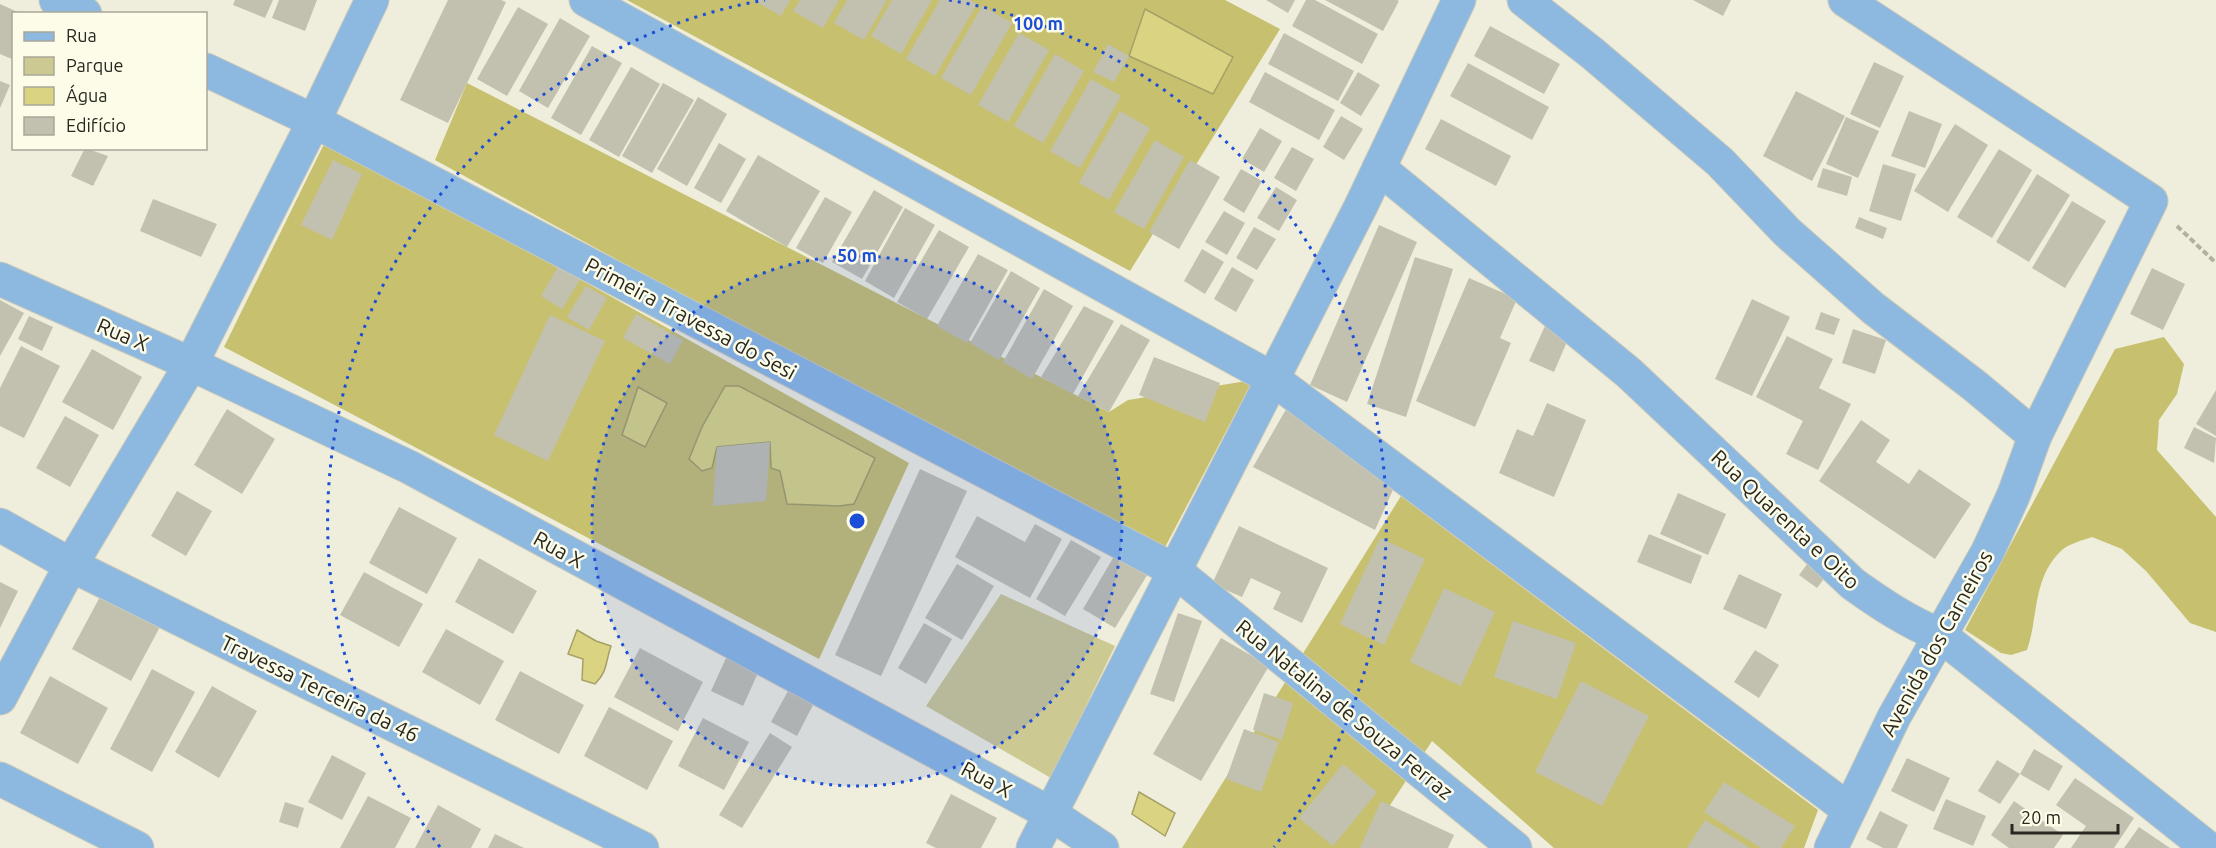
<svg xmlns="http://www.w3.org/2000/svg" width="2216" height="848" font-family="Ubuntu,sans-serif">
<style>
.green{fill:#cdc992}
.forest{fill:#c6c06f}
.water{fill:#dad482;stroke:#a5a065;stroke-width:1.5}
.building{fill:#c2c1af}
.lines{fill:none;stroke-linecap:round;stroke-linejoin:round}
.minor-casing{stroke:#cbcaba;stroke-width:35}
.path{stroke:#b1b1a2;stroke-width:4;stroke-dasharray:6 3;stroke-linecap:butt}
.minor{stroke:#8db8df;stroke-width:33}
.ring{fill:none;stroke:#1d4ed8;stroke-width:3;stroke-dasharray:3 6}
.labels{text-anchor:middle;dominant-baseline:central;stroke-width:5;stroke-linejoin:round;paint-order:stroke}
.street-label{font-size:21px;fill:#282821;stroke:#fdfce9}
.centre{fill:#1d4ed8;stroke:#fdfce9;stroke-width:3}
.ring-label{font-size:18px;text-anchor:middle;font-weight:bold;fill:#1d4ed8;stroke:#fdfce9;stroke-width:5;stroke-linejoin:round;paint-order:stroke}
</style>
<rect width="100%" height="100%" fill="#efeedc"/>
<polygon class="green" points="1001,594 1115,646 1051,778 926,706"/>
<g class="forest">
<polygon points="627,0 1225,0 1280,29 1130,271"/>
<polygon points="467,83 1109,412 1128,400 1253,380 1163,551 720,316 435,160"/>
<polygon points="327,138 909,463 819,659 224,347"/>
<path d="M2164,337l20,27 -7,30 -18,26 -2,30 59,67v115l-26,-9 -44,-52 -24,-22 -30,-12c-9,3 -23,7 -30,13 -30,28 -23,65 -35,100l-16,5 -10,-2 -36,-23 150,-281z"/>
<polygon points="1401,496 1818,810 1804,848 1554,848 1432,741 1362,848 1182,848"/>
</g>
<g class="water">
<polygon points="1145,9 1233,57 1213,94 1129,56"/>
<polygon points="725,386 739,386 875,458 854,504 839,506 787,504 780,471 771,468 770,442 717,447 712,468 702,471 689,459 702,427"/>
<polygon points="638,387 667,403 645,447 622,435"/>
<path d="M577,630l19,11 15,5c-6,17 -3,25 -16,38l-13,-4 1,-21 -15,-5z"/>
<polygon points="1139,792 1175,813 1165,836 1132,814"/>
</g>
<g class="building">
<polygon points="235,0 273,0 265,18 233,5"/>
<polygon points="279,0 317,0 305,31 272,18"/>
<polygon points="448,0 501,0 506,2 448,123 400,100"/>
<polygon points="753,0 790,0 781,16"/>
<polygon points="800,0 839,0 823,28 793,11"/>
<polygon points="847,0 887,0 864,40 834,23"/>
<polygon points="892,0 932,0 901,54 871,36"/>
<polygon points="940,0 970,0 977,4 935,76 906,59"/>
<polygon points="1266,0 1295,0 1288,13"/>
<polygon points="1306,0 1315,0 1378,34 1362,64 1292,26"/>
<polygon points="1325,0 1397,0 1399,1 1383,31"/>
<polygon points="1693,0 1731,0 1723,16"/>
<polygon points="0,4 22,14 14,14 14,60 0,54"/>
<polygon points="982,6 1012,23 971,95 941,78"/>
<polygon points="518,7 548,24 507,96 477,79"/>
<polygon points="560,18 590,36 548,108 519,91"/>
<polygon points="1490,26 1560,64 1544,94 1474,56"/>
<polygon points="1019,33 1049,50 1008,122 978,105"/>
<polygon points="1284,33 1354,71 1338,101 1268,64"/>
<polygon points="1108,44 1129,56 1114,82 1093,72"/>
<polygon points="592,46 622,63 581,135 551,118"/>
<polygon points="1055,54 1084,71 1043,143 1014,126"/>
<polygon points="1874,62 1904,76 1880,128 1850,114"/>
<polygon points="1468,63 1549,107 1532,140 1450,96"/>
<polygon points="631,67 660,84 619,157 589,140"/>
<polygon points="1265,72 1335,110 1319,140 1249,102"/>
<polygon points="1358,72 1380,85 1361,116 1340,103"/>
<polygon points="1091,79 1121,96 1080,168 1050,151"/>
<polygon points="0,81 10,85 0,108"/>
<polygon points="663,83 694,100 652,173 622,156"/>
<polygon points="1796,91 1845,116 1812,181 1763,156"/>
<polygon points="698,97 727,114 687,186 657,169"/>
<polygon points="1120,111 1150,128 1109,200 1079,183"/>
<polygon points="1909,111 1942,124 1925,168 1891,156"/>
<polygon points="1341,116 1363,129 1344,160 1323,147"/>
<polygon points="1846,117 1879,131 1858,178 1826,164"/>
<polygon points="1441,119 1511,156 1496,186 1425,149"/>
<polygon points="1955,124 1988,145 1948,212 1914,191"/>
<polygon points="1260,128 1282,141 1264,172 1242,159"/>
<polygon points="1155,140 1184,157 1144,229 1114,212"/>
<polygon points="719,143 746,159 721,203 694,188"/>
<polygon points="1292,147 1314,159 1296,191 1274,178"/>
<polygon points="85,148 108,156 93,186 71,176"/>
<polygon points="1999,149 2032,170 1992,238 1957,217"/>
<polygon points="758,155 820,191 787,247 726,211"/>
<polygon points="333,160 362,174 332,240 301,225"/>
<polygon points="1190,160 1220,177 1179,249 1149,232"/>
<polygon points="1883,164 1916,174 1901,221 1869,211"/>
<polygon points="1823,168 1852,177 1847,196 1817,187"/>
<polygon points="1241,169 1262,181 1244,213 1223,200"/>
<polygon points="2037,174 2070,195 2029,262 1996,242"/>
<polygon points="1276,187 1297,200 1279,231 1257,218"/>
<polygon points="874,190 903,207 862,279 832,262"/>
<polygon points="825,197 852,212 823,263 796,248"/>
<polygon points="153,199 217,224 201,257 140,231"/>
<polygon points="2072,201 2106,221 2065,288 2032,268"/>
<polygon points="905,208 935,225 894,298 865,281"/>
<polygon points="1224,211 1245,223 1227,255 1205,242"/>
<polygon points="1859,217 1887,228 1883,239 1855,228"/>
<polygon points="1379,225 1417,242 1347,402 1310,385"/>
<polygon points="1254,227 1276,239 1257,270 1236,258"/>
<polygon points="939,230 969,247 927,319 897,302"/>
<polygon points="1202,249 1224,262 1205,294 1184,281"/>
<polygon points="978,254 1008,270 967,343 937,326"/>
<polygon points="1415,257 1453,269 1406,417 1367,404"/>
<polygon points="559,265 581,278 562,309 541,296"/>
<polygon points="1232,267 1254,280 1236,312 1214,299"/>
<polygon points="2152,268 2185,284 2163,330 2130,314"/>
<polygon points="1011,271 1040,288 999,360 970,343"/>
<polygon points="1469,278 1517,299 1500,338 1511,343 1475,427 1416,401"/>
<polygon points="586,286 607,298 589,330 567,317"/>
<polygon points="1044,289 1073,306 1032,379 1003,362"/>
<polygon points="1752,299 1790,317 1752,396 1715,379"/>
<polygon points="0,300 24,313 0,356"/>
<polygon points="1084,306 1114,321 1073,394 1041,377"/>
<polygon points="1821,312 1840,319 1834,335 1815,329"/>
<polygon points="636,314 683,340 670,364 623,338"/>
<polygon points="550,315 605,341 548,461 494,435"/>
<polygon points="29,316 53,327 42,351 18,339"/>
<polygon points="1121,324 1150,340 1109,412 1078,396"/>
<polygon points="1545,326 1569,337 1554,372 1529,361"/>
<polygon points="1853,329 1886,340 1875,374 1842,363"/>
<polygon points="1787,336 1833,359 1819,388 1851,404 1818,470 1786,454 1803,421 1756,397"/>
<polygon points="21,346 60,366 24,438 0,426 0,388"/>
<polygon points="92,349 142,377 113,430 62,402"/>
<polygon points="1154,357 1220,383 1205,422 1139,395"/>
<polygon points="2216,390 2216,436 2196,424"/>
<polygon points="1547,403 1586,420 1554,497 1499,473 1517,429 1533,436"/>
<polygon points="1289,404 1396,483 1375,530 1253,467"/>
<polygon points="227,409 275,439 242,494 194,465"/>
<polygon points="65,416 99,435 70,487 36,468"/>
<polygon points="1861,420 1890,440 1876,462 1909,484 1919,469 1971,504 1935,559 1819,481"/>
<polygon points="2194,427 2216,438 2214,463 2184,448"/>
<polygon points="770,442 766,501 713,506 717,447"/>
<polygon points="920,469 967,491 881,676 835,655"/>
<polygon points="177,491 212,511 186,556 151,536"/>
<polygon points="1678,493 1726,514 1708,555 1660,534"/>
<polygon points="399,507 457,538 427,594 369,563"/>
<polygon points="977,516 1025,542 1035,524 1062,539 1030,598 955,557"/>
<polygon points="1239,526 1328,568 1302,623 1273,609 1281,592 1251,578 1242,597 1212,584"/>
<polygon points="1649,534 1702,556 1691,584 1637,562"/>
<polygon points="1380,538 1425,559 1384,645 1340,624"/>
<polygon points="1071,540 1101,557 1065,616 1036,599"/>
<polygon points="1116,553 1149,572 1115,628 1083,609"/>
<polygon points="479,558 537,591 513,634 455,602"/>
<polygon points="1811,559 1829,572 1817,588 1799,575"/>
<polygon points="957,564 994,586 962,640 925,618"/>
<polygon points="364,572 423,604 399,647 340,615"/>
<polygon points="1739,574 1782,594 1766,629 1723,609"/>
<polygon points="0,582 18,591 0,628"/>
<polygon points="1444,588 1495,612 1461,686 1410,662"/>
<polygon points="102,593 161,625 131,681 72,649"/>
<polygon points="1178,613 1202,621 1174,702 1150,694"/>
<polygon points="1513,621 1576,643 1557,699 1494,677"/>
<polygon points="924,623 952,639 926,684 898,668"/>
<polygon points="446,629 504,661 480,705 422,672"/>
<polygon points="1221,638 1269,666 1201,781 1153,754"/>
<polygon points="640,648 703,682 678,731 614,697"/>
<polygon points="1755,650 1779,665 1759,698 1734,682"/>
<polygon points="726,658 758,673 743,706 711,691"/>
<polygon points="152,669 195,692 152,772 110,749"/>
<polygon points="520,671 584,705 559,754 495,720"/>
<polygon points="50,676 108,708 78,764 20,733"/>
<polygon points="1581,681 1649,716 1602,806 1535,772"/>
<polygon points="212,686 257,711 219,778 175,752"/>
<polygon points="788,691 813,705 797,736 771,722"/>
<polygon points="1264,693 1293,703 1282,740 1253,730"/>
<polygon points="609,707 673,741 647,790 584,756"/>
<polygon points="703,718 749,742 724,790 678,766"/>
<polygon points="1244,729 1279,742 1261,792 1226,779"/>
<polygon points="770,733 792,747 742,828 719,815"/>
<polygon points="2034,749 2063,766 2049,791 2020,774"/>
<polygon points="332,755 366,773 342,820 308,802"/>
<polygon points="1907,758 1950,778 1934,812 1891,791"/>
<polygon points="1997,760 2020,774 2000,804 1978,791"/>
<polygon points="1343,764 1377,792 1333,846 1299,818"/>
<polygon points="2075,778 2134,818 2114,848 2071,848 2086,826 2056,805"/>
<polygon points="1724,782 1795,826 1781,848 1761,848 1704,812"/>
<polygon points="951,794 997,818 981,848 936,848 926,843"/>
<polygon points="368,796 411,818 395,848 340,848"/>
<polygon points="1946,799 1986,816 1973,846 1933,829"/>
<polygon points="1381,801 1454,835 1448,848 1360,848"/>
<polygon points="2014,801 2063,835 2054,848 2009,848 1991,835"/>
<polygon points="285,802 304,808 298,828 279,822"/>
<polygon points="438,805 481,829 471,848 415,848"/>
<polygon points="1880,811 1908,825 1897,848 1883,848 1866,839"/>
<polygon points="1705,820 1750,848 1687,848"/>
<polygon points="2139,827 2170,848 2124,848"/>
<polygon points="495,834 524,848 488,848"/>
</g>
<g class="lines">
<g class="minor-casing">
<g id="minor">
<polyline points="56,0 85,14"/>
<polyline points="586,0 1273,379 1848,809"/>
<polyline points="1524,0 1592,53 1720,162 1787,232 1873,308 1975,386 2035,436"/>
<polyline points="206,70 314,121 1174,570 1515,848"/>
<path d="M1379,168l250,205 224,211c28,20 55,38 87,51l268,213"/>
<polyline points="0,279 191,364 409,467 1051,814 1102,848"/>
<polyline points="0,525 71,565 642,848"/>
<polyline points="0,698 71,565 191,364 314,121 372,0"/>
<polyline points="0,779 137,848"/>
<polyline points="1033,848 1361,206 1459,0"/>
<polyline points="1831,848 1894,717 1988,551 2014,494 2035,436 2151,201 1845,0"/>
</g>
</g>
<polyline class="path" points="2177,226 2216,263"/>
<use href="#minor" class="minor"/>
</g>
<circle cx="857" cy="521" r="265" fill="#1d4ed8" fill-opacity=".12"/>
<g class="ring">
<circle cx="857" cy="521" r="265"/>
<path d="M440 847A529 529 0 0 1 765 0M949 0A529 529 0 0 1 1274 847"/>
</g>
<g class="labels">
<g class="street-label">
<text transform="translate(691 318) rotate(28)">Primeira Travessa do Sesi</text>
<text transform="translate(123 334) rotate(23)">Rua X</text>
<text transform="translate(1786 519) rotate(43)">Rua Quarenta e Oito</text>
<text transform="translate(559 549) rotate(29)">Rua X</text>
<text transform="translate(1936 643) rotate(-61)">Avenida dos Carneiros</text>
<text transform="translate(320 688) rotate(26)">Travessa Terceira da 46</text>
<text transform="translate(1345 709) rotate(39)">Rua Natalina de Souza Ferraz</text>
<text transform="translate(987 779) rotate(28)">Rua X</text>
</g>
</g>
<circle cx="857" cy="521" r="9" class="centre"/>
<g class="ring-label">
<text x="1038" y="30">100 m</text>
<text x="857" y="262">50 m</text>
</g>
<rect x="12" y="12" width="195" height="138" fill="#fdfce9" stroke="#a8a799" stroke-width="1.5"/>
<rect x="24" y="32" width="30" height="9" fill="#8db8df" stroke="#a8a799" stroke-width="1.5"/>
<text x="66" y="42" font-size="18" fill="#282821">Rua</text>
<rect x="24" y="57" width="30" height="18" fill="#cdc992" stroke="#a8a799" stroke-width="1.5"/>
<text x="66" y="72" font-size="18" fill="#282821">Parque</text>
<rect x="24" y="87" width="30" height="18" fill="#dad482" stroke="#a8a799" stroke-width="1.5"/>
<text x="66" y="102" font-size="18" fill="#282821">Água</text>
<rect x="24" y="117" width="30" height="18" fill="#c2c1af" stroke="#a8a799" stroke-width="1.5"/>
<text x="66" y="132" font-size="18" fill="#282821">Edifício</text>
<path d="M2012 824v9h106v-9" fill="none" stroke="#282821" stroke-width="3"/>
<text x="2021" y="824" font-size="18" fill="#282821" stroke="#fdfce9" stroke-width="4.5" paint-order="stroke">20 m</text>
</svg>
